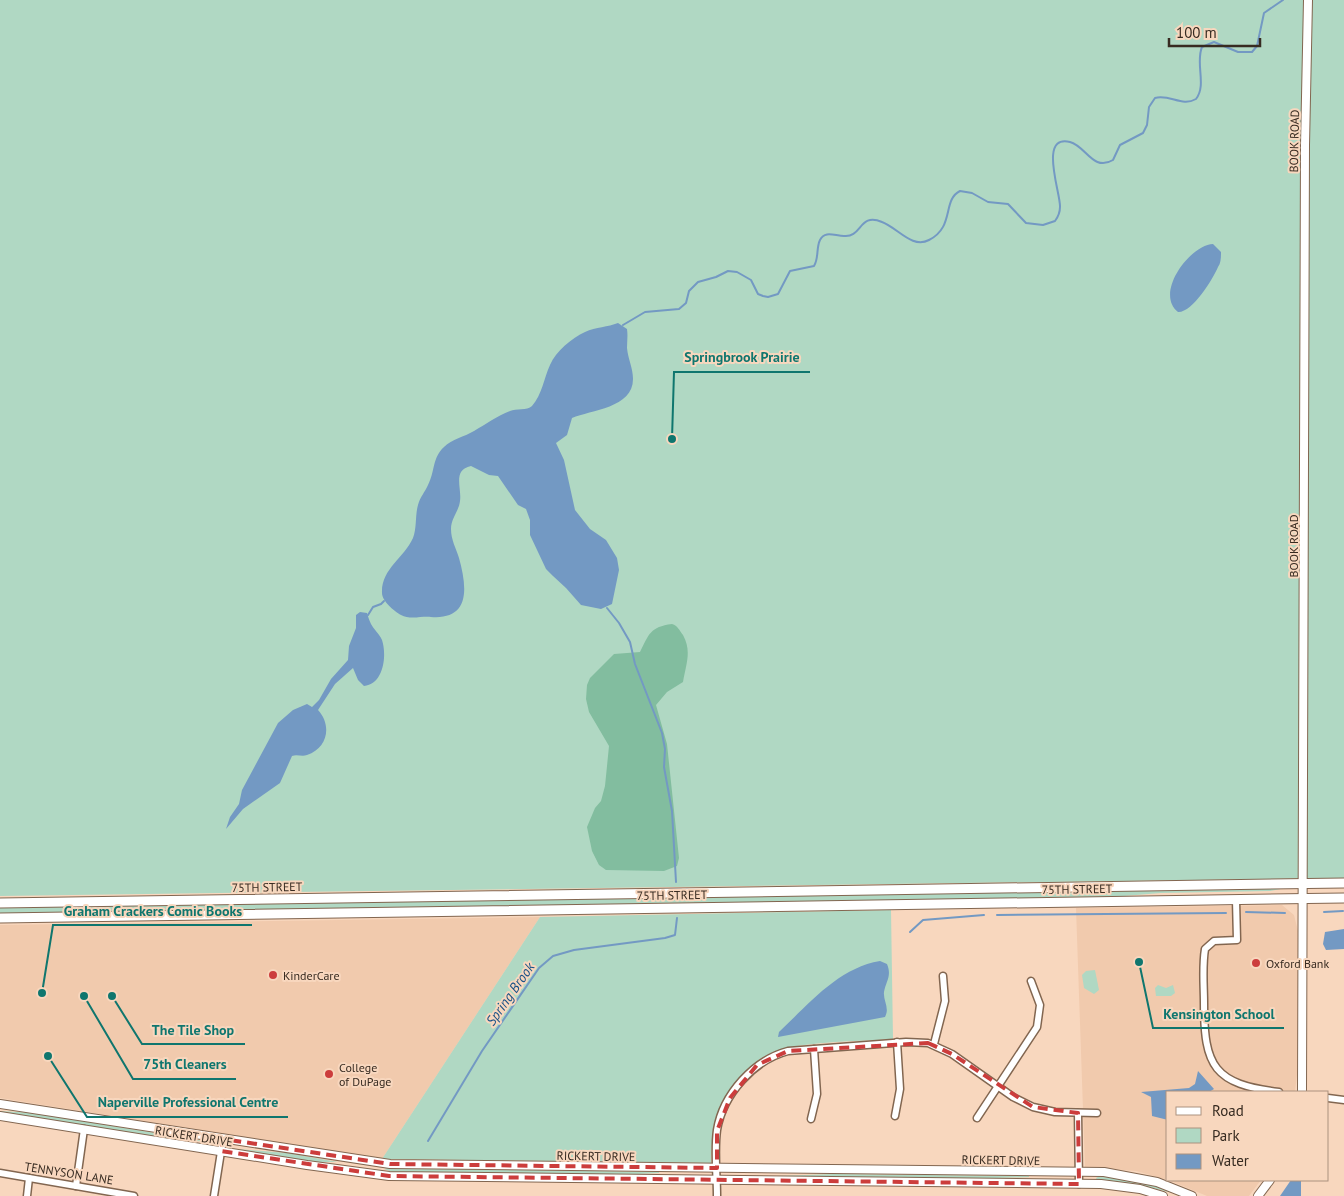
<svg xmlns="http://www.w3.org/2000/svg" width="1344" height="1196" font-family="'PT Sans',sans-serif">
<style>
.built{fill:#f1caad}
.green{fill:#b0d8c3}
.forest{fill:#82bd9f}
.water{fill:#7399c3}
.lines{fill:none;stroke-linecap:round;stroke-linejoin:round}
.stream{stroke:#7399c3;stroke-width:2}
.minor-casing{stroke:#826650;stroke-width:9}
.tertiary-casing{stroke:#826650;stroke-width:10}
.secondary-casing{stroke:#826650;stroke-width:11}
.minor{stroke:#fff;stroke-width:6}
.tertiary{stroke:#fff;stroke-width:8}
.secondary{stroke:#fff;stroke-width:9}
.marked{fill:none;stroke:#cc3d3c;stroke-width:4;stroke-dasharray:10 6;stroke-linejoin:round}
.poi-dot{fill:#cc3d3c;stroke:#f8d7be;stroke-width:2}
.labels{text-anchor:middle;dominant-baseline:central;stroke-width:4;stroke-linejoin:round;paint-order:stroke}
.street-label{font-size:12px;fill:#372b21;stroke:#f8d7be}
.poi-label{font-size:12px;fill:#372b21;stroke:#f8d7be;text-anchor:start}
.water-label{font-size:14px;font-style:italic;fill:#1a5287;stroke:#f8d7be}
.leader{fill:none;stroke:#0f766e;stroke-width:2}
.callout-dot{fill:#0f766e;stroke:#f8d7be;stroke-width:2}
.callout-label{font-size:14px;text-anchor:middle;font-weight:bold;fill:#0f766e;stroke:#f8d7be;stroke-width:4;stroke-linejoin:round;paint-order:stroke}
</style>
<rect width="100%" height="100%" fill="#f8d7be"/>
<g class="built">
<polygon points="1282,905 1294,915 1298,931 1297,1075 1295,1092 1168,1092 1168,1180 1136,1171 1085,1167 1076,908"/>
<polygon points="540,917 382,1159 0,1098 0,925"/>
<polygon points="1168,1180 1261,1180 1249,1196 1207,1196"/>
</g>
<g class="green">
<polygon points="0,0 1344,0 1344,878 0,896"/>
<polygon points="1286,888 1270,891 1161,893 1099,898 0,915 0,908 26,906"/>
<path d="M891,910l2,129c-35,3 -99,1 -128,17 -13,7 -20,19 -29,30 -21,27 -24,43 -25,77l-329,-4 158,-242z"/>
<polygon points="1095,970 1099,990 1094,994 1084,988 1082,975 1086,971"/>
<polygon points="1158,985 1166,988 1173,985 1175,993 1171,996 1156,996 1155,988"/>
<polygon points="0,1111 34,1113 210,1142 156,1138 0,1113"/>
<polygon points="237,1149 287,1153 338,1162 306,1162"/>
<polygon points="387,1168 659,1172 659,1173 597,1176 395,1173 384,1169"/>
<polygon points="834,1174 1029,1176 1029,1177 965,1179 776,1176"/>
<path d="M1098,1177c30,0 58,8 86,19l-46,-12 -41,-3 -1,-3z"/>
</g>
<path class="forest" d="M672,624c6,2 7,6 11,11 9,16 3,29 0,47l-16,10 -11,13 11,39 12,114 -2,8 -13,5 -58,-1 -7,-5 -7,-14 -5,-24 8,-19 6,-7 4,-15 4,-40 -20,-34 -3,-13 1,-14 3,-7 24,-24 26,-2c9,-18 10,-25 32,-28z"/>
<g class="water">
<path d="M1213,244l8,8c0,5 0,11 -3,15 -5,12 -26,46 -40,45 -24,-19 12,-67 35,-68z"/>
<path d="M618,323l9,6c1,7 0,13 0,19 1,11 6,20 6,31 0,29 -42,31 -61,39l-5,17 -11,8 8,17 11,50 15,19 16,11 11,18 2,12 -7,34 -11,5 -20,-4 -15,-17 -13,-12 -7,-7 -16,-34v-15l-4,-11 -8,-4 -20,-29 -9,-1 -18,-9c-19,4 -9,22 -11,35 -1,10 -9,17 -9,28 0,11 5,19 8,29 8,29 12,62 -28,59 -10,-1 -21,3 -30,-2 -7,-4 -19,-14 -19,-22 -1,-24 22,-35 31,-55 4,-10 2,-23 5,-33 2,-8 7,-13 10,-20 7,-13 4,-27 16,-38 8,-8 20,-10 30,-16 12,-7 23,-15 36,-20 6,-3 17,0 22,-5 10,-11 12,-28 18,-41 6,-14 22,-27 35,-33 11,-5 23,-5 33,-9z"/>
<path d="M360,612l7,1c1,3 2,7 4,11 3,6 8,9 11,16 5,15 2,44 -18,46l-6,-6 -5,-12 -18,16 -17,26c14,15 10,38 -11,45 -5,2 -10,-1 -15,1l-12,27 -37,26 -17,20 4,-12 9,-13 3,-14 36,-67 15,-13 14,-6 5,3 7,-7 12,-21 17,-19 1,-14 7,-18v-13z"/>
<polygon points="1344,929 1344,949 1326,950 1323,944 1325,932"/>
<path d="M880,961l7,3c5,12 -1,17 -3,28 -1,9 6,16 1,25l-107,20 1,-5c30,-28 59,-64 101,-71z"/>
<polygon points="1198,1071 1214,1089 1209,1092 1168,1092 1168,1120 1152,1116 1151,1097 1141,1092 1189,1088 1195,1084"/>
<polygon points="1291,1180 1301,1180 1301,1196 1280,1196"/>
</g>
<g class="lines">
<g class="stream">
<path d="M623,325l22,-13 34,-3 7,-6 3,-12 9,-9 18,-5 12,-6 9,1 14,8 7,14 5,2 5,1 10,-3 12,-23 24,-5c5,-8 2,-18 6,-26 5,-10 15,-4 24,-4 18,2 15,-24 38,-14 16,6 30,27 47,18 26,-13 13,-40 31,-49l12,2 16,9 20,2 18,19 17,2 12,-4c3,-4 5,-8 5,-14 1,-13 -22,-73 10,-65 16,4 23,30 43,18l7,-15 23,-12 4,-8 2,-18 6,-9c15,-4 27,9 41,1 11,-14 -1,-36 6,-52l12,-5 24,10h14l5,-6 7,-33 19,-13"/>
<polyline points="607,608 619,623 630,642 635,664 662,733 665,749 664,767 672,811 676,882"/>
<polyline points="368,615 373,607 381,604 384,601"/>
<polyline points="1246,912 1285,913"/>
<polyline points="1324,912 1343,911"/>
<polyline points="997,915 1226,913"/>
<polyline points="910,932 923,920 984,915"/>
<polyline points="428,1141 482,1051 539,968 553,956 574,950 665,938 675,935 677,918"/>
</g>
<g class="minor-casing">
<g id="minor">
<path d="M1236,900l1,40 -23,1 -9,8c-3,18 -1,37 -1,54 0,64 10,81 75,89"/>
<polyline points="934,1044 945,1001 943,976"/>
<polyline points="1328,1098 1344,1100"/>
<polyline points="1078,1113 1079,1184"/>
<polyline points="895,1116 900,1089 897,1042"/>
<polyline points="977,1118 1037,1027 1040,1005 1031,981"/>
<polyline points="811,1119 817,1094 814,1049"/>
<polyline points="0,1173 134,1196"/>
<polyline points="76,1186 84,1129"/>
<polyline points="27,1196 29,1178"/>
<polyline points="214,1196 223,1139"/>
<path d="M717,1196c0,-22 -3,-44 0,-66 6,-36 37,-70 71,-79l118,-9 22,1 24,11 61,43 20,10 22,5 42,1"/>
</g>
</g>
<g class="tertiary-casing">
<g id="tertiary">
<polyline points="1302,1092 1305,145 1308,0"/>
<polyline points="0,1104 390,1164 1104,1172 1157,1182 1192,1196"/>
<polyline points="0,1116 307,1165 389,1176 1101,1184 1140,1189 1163,1196"/>
<polyline points="1258,1196 1270,1180"/>
</g>
</g>
<g class="secondary-casing">
<g id="secondary">
<polyline points="0,903 1344,883"/>
<polyline points="0,918 1344,898"/>
</g>
</g>
<use href="#minor" class="minor"/>
<use href="#tertiary" class="tertiary"/>
<use href="#secondary" class="secondary"/>
</g>
<path class="marked" d="M928,1043l24,11 81,53 45,6 1,71 -690,-8 -168,-25 2,-12 167,25 327,4v-37l13,-33 27,-33 31,-14z"/>
<g class="poi-dot">
<circle cx="1256" cy="963" r="5"/>
<circle cx="273" cy="975" r="5"/>
<circle cx="329" cy="1074" r="5"/>
</g>
<g class="labels">
<g class="street-label">
<text transform="translate(1294 141) rotate(-89)">BOOK ROAD</text>
<text transform="translate(1293 546) rotate(-90)">BOOK ROAD</text>
<text transform="translate(267 887) rotate(-1)">75TH STREET</text>
<text transform="translate(1077 889) rotate(-1)">75TH STREET</text>
<text transform="translate(672 895) rotate(-1)">75TH STREET</text>
<text transform="translate(194 1136) rotate(9)">RICKERT DRIVE</text>
<text transform="translate(596 1156) rotate(1)">RICKERT DRIVE</text>
<text transform="translate(1001 1160) rotate(1)">RICKERT DRIVE</text>
<text transform="translate(69 1173) rotate(9)">TENNYSON LANE</text>
</g>
<g class="poi-label">
<text x="1266" y="963">Oxford Bank</text>
<text x="283" y="975">KinderCare</text>
<text x="339" y="1067">College<tspan x="339" dy="14">of DuPage</tspan></text>
</g>
<g class="water-label">
<text transform="translate(510 994) rotate(-55)">Spring Brook</text>
</g>
</g>
<path class="leader" d="M672 439L674 372H810M42 993L53 925H252M1139 962L1153 1028H1284M112 996L142 1044H245M84 996L133 1079H236M48 1056L87 1117H288"/>
<g class="callout-dot">
<circle cx="672" cy="439" r="5"/>
<circle cx="42" cy="993" r="5"/>
<circle cx="1139" cy="962" r="5"/>
<circle cx="112" cy="996" r="5"/>
<circle cx="84" cy="996" r="5"/>
<circle cx="48" cy="1056" r="5"/>
</g>
<g class="callout-label">
<text x="742" y="362">Springbrook Prairie</text>
<text x="153" y="916">Graham Crackers Comic Books</text>
<text x="1219" y="1019">Kensington School</text>
<text x="193" y="1035">The Tile Shop</text>
<text x="185" y="1069">75th Cleaners</text>
<text x="188" y="1107">Naperville Professional Centre</text>
</g>
<rect x="1166" y="1091" width="162" height="90" fill="#f8d7be" stroke="#ab927f"/>
<rect x="1176" y="1107" width="25" height="8" fill="#ffffff" stroke="#ab927f"/>
<text x="1212" y="1116" font-size="15" fill="#372b21">Road</text>
<rect x="1176" y="1128" width="25" height="15" fill="#b0d8c3" stroke="#ab927f"/>
<text x="1212" y="1141" font-size="15" fill="#372b21">Park</text>
<rect x="1176" y="1154" width="25" height="15" fill="#7399c3" stroke="#ab927f"/>
<text x="1212" y="1166" font-size="15" fill="#372b21">Water</text>
<path d="M1169 38v8h91v-8" fill="none" stroke="#372b21" stroke-width="2.5"/>
<text x="1176" y="38" font-size="15" fill="#372b21" stroke="#f8d7be" stroke-width="4" paint-order="stroke">100 m</text>
</svg>
